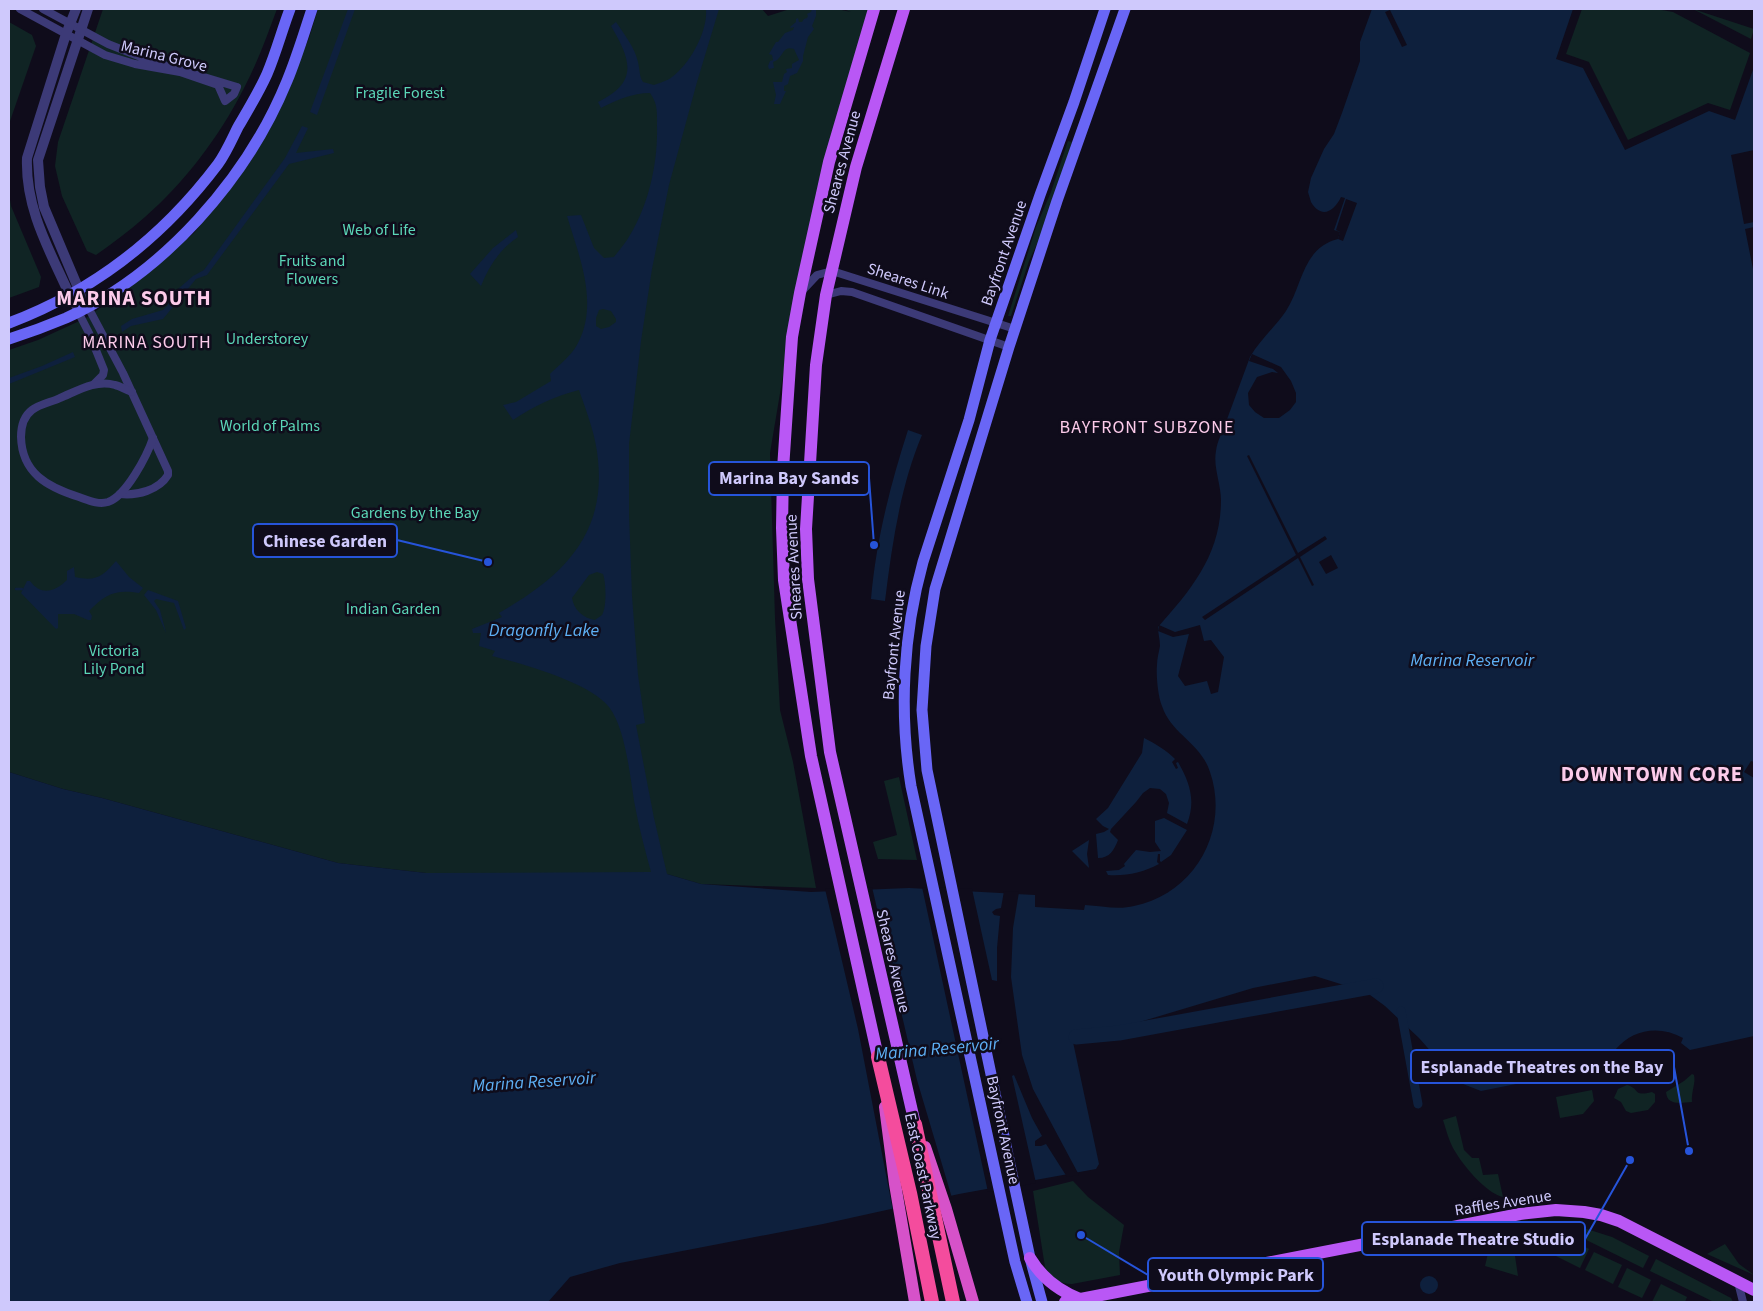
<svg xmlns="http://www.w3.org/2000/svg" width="1763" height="1311" font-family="'Source Sans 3',sans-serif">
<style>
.green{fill:#102424}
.water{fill:#0e203d;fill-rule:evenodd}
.pier{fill:#0f0c1b}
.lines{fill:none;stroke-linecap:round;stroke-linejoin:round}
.stream{stroke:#0e203d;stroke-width:2.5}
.canal{stroke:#0e203d;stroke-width:9}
.river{stroke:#0e203d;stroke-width:15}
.minor{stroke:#3c3a77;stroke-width:8}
.tertiary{stroke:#3c3a77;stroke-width:10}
.secondary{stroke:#6966f6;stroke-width:11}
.primary{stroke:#b957f5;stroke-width:12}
.trunk{stroke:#d652c9;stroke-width:12}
.motorway{stroke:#f44c9d;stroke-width:14}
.labels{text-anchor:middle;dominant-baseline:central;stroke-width:5;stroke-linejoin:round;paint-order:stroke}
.street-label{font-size:16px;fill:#cfc9fc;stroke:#0f0c1b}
.park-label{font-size:16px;fill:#5bd6b7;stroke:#0f0c1b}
.neighbourhood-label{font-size:18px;letter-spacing:1px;fill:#fccbea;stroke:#0f0c1b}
.water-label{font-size:18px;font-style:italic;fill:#5eb0f5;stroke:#0f0c1b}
.district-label{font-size:21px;font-weight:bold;letter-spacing:1px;fill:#fccbea;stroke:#0f0c1b}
.leader{fill:none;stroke:#2654da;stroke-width:2}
.callout-dot{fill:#2654da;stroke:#0f0c1b;stroke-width:2}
.callout{fill:#0f0c1b;stroke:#2654da;stroke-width:2}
.callout-label{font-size:18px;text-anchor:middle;font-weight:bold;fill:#cfc9fc}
</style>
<rect width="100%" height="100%" fill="#0f0c1b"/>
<g class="green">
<path d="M103,9h174c-10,27 -20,55 -34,81 -24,47 -58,92 -98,127 -16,14 -32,26 -49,38l-9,-4 -25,-55 -7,-30 3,-24z"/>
<polygon points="318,9 762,9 768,16 790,9 837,9 851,12 843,9 872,9 804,250 770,453 775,618 780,710 793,762 816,888 701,884 667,874 426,873 338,863 102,798 63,789 9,772 9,350 38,340 86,318 139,280 194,233 239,178 277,114 309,38"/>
<polygon points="1582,9 1656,9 1673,12 1750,53 1730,110 1708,103 1628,140 1589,62 1566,54"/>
<polygon points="1693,9 1754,29 1751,39"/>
<polygon points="9,22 32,35 36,46 9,124"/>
<polygon points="1068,141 1072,142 1044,229 1029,261 1011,316 1008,316 1036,227 1051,192"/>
<polygon points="9,194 11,206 41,277 39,287 9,298"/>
<polygon points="899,777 917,860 878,859 873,842 897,835 884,781"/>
<path d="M1692,1074l2,1c2,8 -3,17 -2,27 -11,1 -25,4 -26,-10l18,-11z"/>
<path d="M1627,1085c14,4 5,12 25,7l3,2v8l-7,8 -17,3 -5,-2 -5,-9 -7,-4 4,-9z"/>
<polygon points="1592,1090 1594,1101 1583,1114 1560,1118 1556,1097"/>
<path d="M1456,1116l8,34 8,8h7l4,17 15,-1 5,23c-18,-4 -43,-35 -51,-51 -4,-8 -6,-17 -9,-26z"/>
<path d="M1073,1181l15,16 36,28 -5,27 1,23 -48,9c-14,0 -20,-6 -27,-17l-12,-76z"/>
<polygon points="1568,1223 1612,1237 1649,1256 1643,1268 1564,1229"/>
<polygon points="1561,1235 1589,1249 1580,1268 1552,1254"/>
<polygon points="1725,1244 1739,1264 1754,1275 1707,1254"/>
<polygon points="1490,1245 1515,1256 1518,1276 1485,1266"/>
<polygon points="1594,1252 1622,1265 1613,1284 1585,1270"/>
<polygon points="1656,1259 1731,1298 1733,1302 1714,1302 1650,1271"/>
<polygon points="1627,1268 1651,1280 1642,1298 1618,1287"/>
<polygon points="1661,1284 1687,1297 1685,1302 1652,1302"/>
</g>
<g class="water">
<polygon points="348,9 355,9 317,115 310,112"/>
<path d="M706,9h13l-22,73 -28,103 -17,84 -11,72 -12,103v70l3,82 6,79 7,48 -9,2 18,93 13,56 34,10 110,8 98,-4 126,7v12l49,3 1,-5c16,1 34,5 49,1 61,-12 96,-76 76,-134 -9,-29 -39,-38 -48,-66 -4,-9 -6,-31 -5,-41 0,-7 2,-13 3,-19 0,-6 -2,-13 -2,-19 34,-38 63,-73 63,-127 0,-16 -8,-33 -5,-49 1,-10 7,-20 10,-29 8,-22 16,-43 24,-65 10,-17 25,-30 36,-46 17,-26 16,-63 52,-72l2,-7 -6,-2 11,-32 -4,-1c-7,15 -20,22 -30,5l-3,-10 3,-14 13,-29 10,-15 8,-21 18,-52v-19l12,-33h13l1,1 1,-1h186l-17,50 27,9 42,82 84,-39 26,9 19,-53v83l-23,5 13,69 10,-2v5l-9,2 9,45v488l-3,-1 -7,11 10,6v258l-64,14 -9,-7 2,-5c-24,-13 -50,-9 -68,12l4,4 -7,11 -131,26 -23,-9 -39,-44 -34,-32 -19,-14 -51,-16 -62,12 -180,54 26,122 -3,5 -137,25 -136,30 -203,39 -50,14 -22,25h-539v-530l54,17 39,9 236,65 88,10 225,-1c-6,-22 -12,-44 -16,-66 -5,-28 -9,-77 -26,-99 -20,-25 -86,-43 -117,-51l3,-5 -16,-5 2,-13h-8l-1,-4 30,-12 -3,-4c61,-35 107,-76 99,-153 -2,-24 -11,-47 -19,-70 -24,6 -45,16 -66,30l-10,-15 13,-3 35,-21 -1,-7c9,-9 22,-19 28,-31 21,-40 1,-87 -11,-127l14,-1 13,33 10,10 10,-1c5,-7 12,-14 16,-22 19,-31 28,-73 27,-109 0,-13 1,-22 -7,-33 -18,0 -33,7 -49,15l-3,-6c41,-20 33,-42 13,-76l5,-4c8,12 19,26 22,40 2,8 1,14 5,20l11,3c5,-2 13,-4 18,-8 18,-13 36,-46 34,-68zM603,309l8,2 5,8v3l-7,5 -8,2 -5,-3v-8l3,-8zM597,572l6,2c3,8 4,33 -1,41 -2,2 -5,3 -7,5 -12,-2 -21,-10 -23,-22l17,-23z"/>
<path d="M812,9h4v7l-4,10 2,3 -6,8 -5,19v5l-6,12 -7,3 -2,8 -4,2v5h2l-6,13h-6l2,-9 -3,-13h9l2,-8 3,-2 -1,-3 6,-1v-4l7,-4 -5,-11c-10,-3 -10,4 -15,9 -1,2 -4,3 -6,4l1,6 -5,1 -1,-3 2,-5 3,-1 -1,-5 -3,-1 7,-12h2l7,-9 8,-3 1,-3 -3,1 -1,-1 6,-5v-3l2,-1 1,4h3l2,-3 3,-1 1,-2 -1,-2 4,-2z"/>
<polygon points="302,126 308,128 296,153 333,149 334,153 289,164 207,275 196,279 163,319 131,326 122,332 121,326 132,319 163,310 168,305 170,296 193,276 204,270 285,158"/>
<path d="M516,230l2,7c-18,12 -29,29 -37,49l-11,-12 23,-26z"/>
<polygon points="73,352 75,357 9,384 9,378 42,366"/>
<path d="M908,430l14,5c-22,52 -30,110 -37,166l-14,-2c5,-58 19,-113 37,-169z"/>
<path d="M116,561l13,16 14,11 -4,5c-23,-4 -34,1 -50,18l3,5 -1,4h-3l-14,-6h-16v14l-2,1 -35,-36 6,-12h3c11,15 25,11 37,-1v-9l7,-4 1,10c21,5 28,-1 41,-16z"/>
<polygon points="148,590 178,601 186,628 184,630 174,603 156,599 154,601 160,610 166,633 156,610 144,595"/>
<path d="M1144,738c12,6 22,12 31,21l-3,3 4,7 2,-1 -2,-5 2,-1c12,21 18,39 9,62l-20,-11 2,-10 -3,-9 -6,-5 -10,-1 -7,5 -7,9 -25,27 -1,3 8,8c-4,10 -8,18 -20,18l-2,-24 8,-2 5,-3 -6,-3 -7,-7 12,-11 34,-55z"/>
<path d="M1164,818l23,12 -16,25 -10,7 -1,-1v-7h-2l-1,8 2,2c-17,9 -32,12 -51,11l-2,-4 13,-1 6,-4 -1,-2 12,-14 14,2 11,-1 -6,-9v-21z"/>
<polygon points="1089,840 1087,854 1089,868 1072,851"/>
<circle cx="1429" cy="1285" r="9"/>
</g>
<g class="pier">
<polygon points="1390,10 1407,45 1402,47 1385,12"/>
<polygon points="1346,199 1357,203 1343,241 1338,239 1340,232 1336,230"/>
<polygon points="1252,354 1281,367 1291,381 1296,393 1296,402 1290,410 1279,418 1264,418 1255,412 1249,405 1248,393 1257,377 1272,372 1278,373 1273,369 1249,361"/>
<polygon points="1249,455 1298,553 1325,536 1327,539 1300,557 1314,585 1312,586 1298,558 1205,620 1202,617 1296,555 1247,456"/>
<polygon points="1331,555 1338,568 1326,574 1319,562"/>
<polygon points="1159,625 1175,632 1200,625 1204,641 1211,640 1224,657 1218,692 1211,694 1207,681 1185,686 1178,676 1189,634 1173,637 1158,631"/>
<polygon points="872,887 917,1080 952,1198 893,1211 858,1029 825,889"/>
<polygon points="922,887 972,889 992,980 997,981 997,948 1000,916 994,915 992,912 996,909 1001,908 1004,891 1019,892 1013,928 1011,977 1022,1055 1033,1089 1079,1175 1067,1177 1046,1144 1041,1146 1035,1146 1035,1141 1042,1136 1032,1118 1014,1075 1012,1076 1036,1183 988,1192"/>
</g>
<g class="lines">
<polyline class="stream" points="16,589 22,589"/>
<polyline class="canal" points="1401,1011 1418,1104"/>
<polyline class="river" points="1076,1037 1119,1033 1376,986"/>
<g class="minor">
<polyline points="20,9 105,55 135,64 180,72 218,85 225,101 234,94 237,87 151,61 108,44 43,9"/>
<path d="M79,290l44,83 45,98v4c-9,15 -31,21 -48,19"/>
<polyline points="802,291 817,275 832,271 1015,329"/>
<polyline points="826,295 841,291 852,292 1009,347"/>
<polyline points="70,296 89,333 104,370 103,375 94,384"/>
<path d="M132,392c-6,-2 -12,-6 -17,-7 -19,-6 -38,6 -55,13 -8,4 -20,6 -28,12 -8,6 -11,17 -11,27 1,36 26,50 58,60 9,3 19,8 29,5 18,-6 39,-46 45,-64"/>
<polyline points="1738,1282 1743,1302"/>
</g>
<g class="tertiary">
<polyline points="79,290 44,207 40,187 38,160 88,9"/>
<path d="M70,296c-20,-45 -45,-87 -43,-138l39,-124 10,-25"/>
</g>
<g class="secondary">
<path d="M9,323c85,-32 154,-86 209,-159 8,-11 14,-25 20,-37 10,-17 21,-35 29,-53 9,-21 15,-44 23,-65"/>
<path d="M9,339c19,-6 38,-13 57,-21 97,-44 181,-139 221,-237 10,-24 17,-48 25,-72"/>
<path d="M1027,1302l-12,-40 -104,-476c-12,-74 -8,-152 12,-224l46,-142 21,-80 50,-145 34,-93 31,-93"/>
<polyline points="1042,1302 1030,1258 1016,1193 927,770 922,710 926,646 935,589 1009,347 1057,201 1125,9"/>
</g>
<g class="primary">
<polyline points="874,9 829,162 800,293 792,337 790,365 783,469 782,528 784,580 811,756 878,1057"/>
<polyline points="904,9 856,167 826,295 816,365 806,529 808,579 830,752 915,1124"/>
<path d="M1030,1258c12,20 29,33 50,41"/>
<polyline points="1065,1302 1520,1214 1556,1210 1584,1212 1601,1215 1619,1221 1754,1290"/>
</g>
<g class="trunk">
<polyline points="885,1107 895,1184 915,1302"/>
<polyline points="925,1147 946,1209 973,1302"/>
</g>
<g class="motorway">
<polyline points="878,1057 910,1193 932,1302"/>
<polyline points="915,1124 953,1302"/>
</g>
</g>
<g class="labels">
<g class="street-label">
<text transform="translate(164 56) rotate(14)">Marina Grove</text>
<text transform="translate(842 162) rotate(-75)">Sheares Avenue</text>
<text transform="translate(1004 253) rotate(-71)">Bayfront Avenue</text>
<text transform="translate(908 281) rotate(18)">Sheares Link</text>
<text transform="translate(794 567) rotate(-93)">Sheares Avenue</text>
<text transform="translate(894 645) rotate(-84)">Bayfront Avenue</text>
<text transform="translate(893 961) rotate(77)">Sheares Avenue</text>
<text transform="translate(1003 1130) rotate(78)">Bayfront Avenue</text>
<text transform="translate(923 1176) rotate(78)">East Coast Parkway</text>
<text transform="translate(1503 1203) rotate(-9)">Raffles Avenue</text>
</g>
<g class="park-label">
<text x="400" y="93">Fragile Forest</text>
<text x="379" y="230">Web of Life</text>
<text x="312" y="261">Fruits and<tspan x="312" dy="18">Flowers</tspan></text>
<text x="267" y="339">Understorey</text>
<text x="270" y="426">World of Palms</text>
<text x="415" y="513">Gardens by the Bay</text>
<text x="393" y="609">Indian Garden</text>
<text x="114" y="651">Victoria<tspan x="114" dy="18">Lily Pond</tspan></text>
</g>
<g class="neighbourhood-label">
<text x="147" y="342">MARINA SOUTH</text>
<text x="1147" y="427">BAYFRONT SUBZONE</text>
</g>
<g class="water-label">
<text x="544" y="630">Dragonfly Lake</text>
<text x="1472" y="660">Marina Reservoir</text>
<text transform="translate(937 1049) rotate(-5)">Marina Reservoir</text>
<text transform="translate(534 1082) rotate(-4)">Marina Reservoir</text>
</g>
<g class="district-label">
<text x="134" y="298">MARINA SOUTH</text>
<text x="1652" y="774">DOWNTOWN CORE</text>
</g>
</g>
<path class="leader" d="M874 545L869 478M488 562L397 540M1689 1151L1674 1067M1630 1160L1585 1239M1081 1235L1148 1275"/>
<g class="callout-dot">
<circle cx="874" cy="545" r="5"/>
<circle cx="488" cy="562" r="5"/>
<circle cx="1689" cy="1151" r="5"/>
<circle cx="1630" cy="1160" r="5"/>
<circle cx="1081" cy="1235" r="5"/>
</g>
<g class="callout">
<rect x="709" y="462" width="160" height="33" rx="5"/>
<rect x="253" y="524" width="144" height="33" rx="5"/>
<rect x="1411" y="1050" width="263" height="33" rx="5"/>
<rect x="1362" y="1222" width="223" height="33" rx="5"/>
<rect x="1148" y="1258" width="175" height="33" rx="5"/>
</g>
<g class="callout-label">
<text x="789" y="484">Marina Bay Sands</text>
<text x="325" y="547">Chinese Garden</text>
<text x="1542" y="1073">Esplanade Theatres on the Bay</text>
<text x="1473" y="1245">Esplanade Theatre Studio</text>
<text x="1236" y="1281">Youth Olympic Park</text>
</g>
<rect width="1763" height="1311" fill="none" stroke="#cfc9fc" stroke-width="20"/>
</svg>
